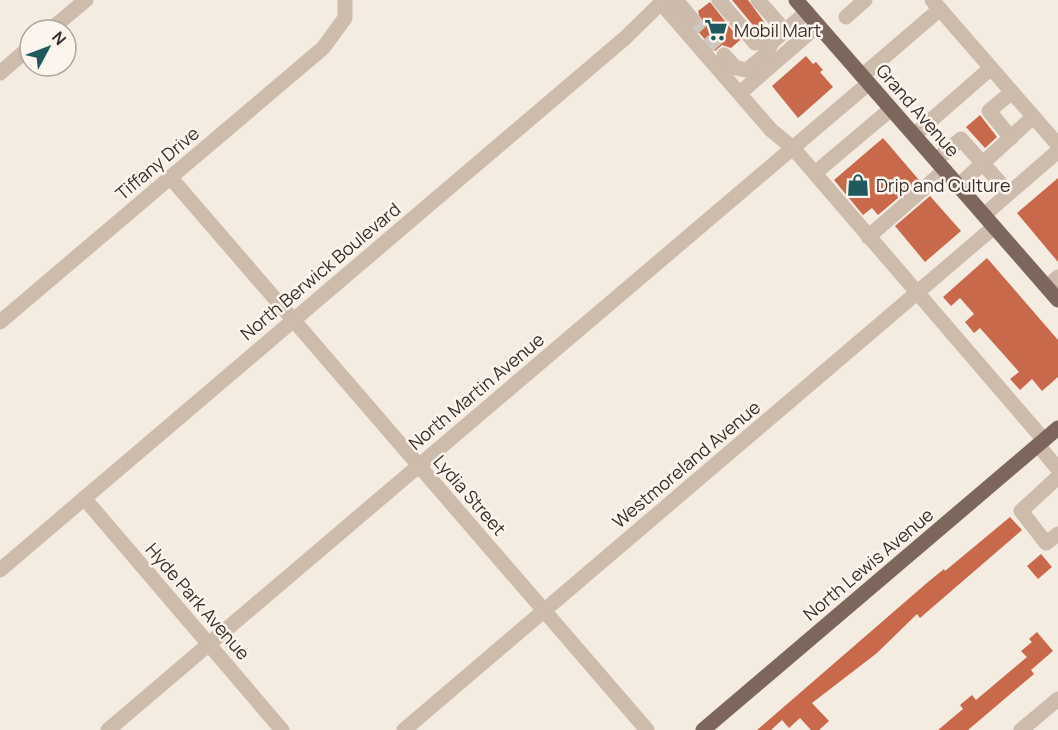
<svg xmlns="http://www.w3.org/2000/svg" width="1058" height="730" font-family="Manrope,sans-serif">
<style>
.building{fill:#c8694b}
.lines{fill:none;stroke-linecap:round;stroke-linejoin:round}
.minor-tunnel{stroke:#cfc6bd;stroke-width:15;stroke-dasharray:15 8;stroke-linecap:butt}
.minor{stroke:#cdbbac;stroke-width:15}
.major{stroke:#7d675c;stroke-width:15}
.labels{text-anchor:middle;dominant-baseline:central;stroke-width:5;stroke-linejoin:round;paint-order:stroke}
.poi-label{font-size:18px;fill:#3b302b;stroke:#fbf5ee;text-anchor:start}
.street-label{font-size:18px;fill:#3b302b;stroke:#fbf5ee}
</style>
<rect width="100%" height="100%" fill="#f4ebe1"/>
<g class="building">
<polygon points="732,0 748,0 765,23 757,30"/>
<polygon points="710,2 740,40 731,48 722,45 715,51 695,28 701,22 698,11"/>
<polygon points="806,56 813,64 816,62 823,70 820,72 833,87 798,118 772,86"/>
<polygon points="980,115 997,137 985,148 966,127"/>
<polygon points="883,138 919,180 878,215 872,208 863,215 834,180"/>
<polygon points="1058,178 1058,262 1017,213"/>
<polygon points="930,196 961,231 925,262 895,226"/>
<polygon points="987,258 1058,340 1058,377 1042,391 1032,379 1020,390 1010,379 1019,372 980,328 974,333 965,322 974,314 960,298 951,306 943,297"/>
<polygon points="1010,517 1022,530 920,618 917,614 877,653 812,703 829,721 819,730 811,730 800,718 789,728 782,720 771,730 757,730 928,582 944,569 945,571"/>
<polygon points="1041,554 1052,567 1038,579 1027,566"/>
<polygon points="1037,632 1053,651 1031,670 1034,674 968,730 938,730 963,709 960,705 972,695 976,700 1027,657 1021,651 1032,642 1029,639"/>
</g>
<g class="lines">
<polyline class="minor-tunnel" points="692,19 724,55"/>
<g class="minor">
<polyline points="676,0 692,19"/>
<polyline points="719,0 755,43 773,41"/>
<polyline points="758,0 785,31"/>
<polyline points="932,0 1058,145"/>
<polyline points="661,3 771,130 793,148 1044,440"/>
<polyline points="846,17 865,0"/>
<polyline points="50,30 86,0"/>
<polyline points="724,55 736,68 747,70 765,55 773,41 807,12"/>
<polyline points="0,73 30,47"/>
<polyline points="862,76 940,9"/>
<polyline points="740,93 818,25"/>
<polyline points="914,135 991,68"/>
<polyline points="1011,138 989,111 1012,92"/>
<polyline points="936,160 961,139 1009,193"/>
<polyline points="815,173 891,109"/>
<polyline points="170,177 647,730"/>
<polyline points="958,186 1033,117"/>
<polyline points="984,215 1058,151"/>
<polyline points="868,237 945,170"/>
<polyline points="1047,287 1058,277"/>
<polyline points="0,322 323,48 345,18 345,0"/>
<polyline points="1038,445 1058,469"/>
<polyline points="1058,477 1021,511 1046,543 1058,534"/>
<polyline points="84,498 282,730"/>
<polyline points="0,570 625,38 664,0"/>
<polyline points="108,730 869,83"/>
<polyline points="404,730 994,227"/>
<polyline points="1021,730 1058,699"/>
</g>
<g class="major">
<polyline points="796,0 1058,300"/>
<polyline points="703,730 1058,428"/>
</g>
</g>
<defs>
<g id="supermarket-bare" transform="scale(1.8)"><path d="M-6-5.5h2.5l.6 2H6L4.5 2H-2.5L-4.4-4H-6ZM-1.5 3.2a1.3 1.3 0 1 0 .1 0ZM3 3.2a1.3 1.3 0 1 0 .1 0Z" fill="#1f5a5e" stroke="#fbf5ee" stroke-width="2.5" paint-order="stroke"/></g>
<g id="shop-bare" transform="scale(1.8)"><path d="M-5-2.5h2.3a2.7 3.5 0 0 1 5.4 0H5L5.5 6h-11ZM-1.5-2.5h3a1.5 2.3 0 0 0-3 0Z" fill="#1f5a5e" stroke="#fbf5ee" stroke-width="2.5" paint-order="stroke"/></g>
</defs>
<g fill-rule="evenodd">
<use href="#supermarket-bare" x="716" y="30"/>
<use href="#shop-bare" x="858" y="185"/>
</g>
<g class="labels">
<g class="poi-label">
<text x="734" y="30">Mobil Mart</text>
<text x="876" y="185">Drip and Culture</text>
</g>
<g class="street-label">
<text transform="translate(918 110) rotate(49)">Grand Avenue</text>
<text transform="translate(157 163) rotate(-40)">Tiffany Drive</text>
<text transform="translate(320 271) rotate(-40)">North Berwick Boulevard</text>
<text transform="translate(476 391) rotate(-40)">North Martin Avenue</text>
<text transform="translate(686 464) rotate(-40)">Westmoreland Avenue</text>
<text transform="translate(470 495) rotate(49)">Lydia Street</text>
<text transform="translate(868 564) rotate(-40)">North Lewis Avenue</text>
<text transform="translate(198 601) rotate(49)">Hyde Park Avenue</text>
</g>
</g>
<g transform="translate(48 48) rotate(49)"><circle r="28" fill="#fbf5ee" stroke="#aea6a0" stroke-width="1.5"/>
<path d="M0-4.5L10 22L0 15L-10 22Z" fill="#1f5a5e"/>
<text y="-9" font-size="16" font-weight="bold" text-anchor="middle" fill="#3b302b">N</text>
</g>
</svg>
